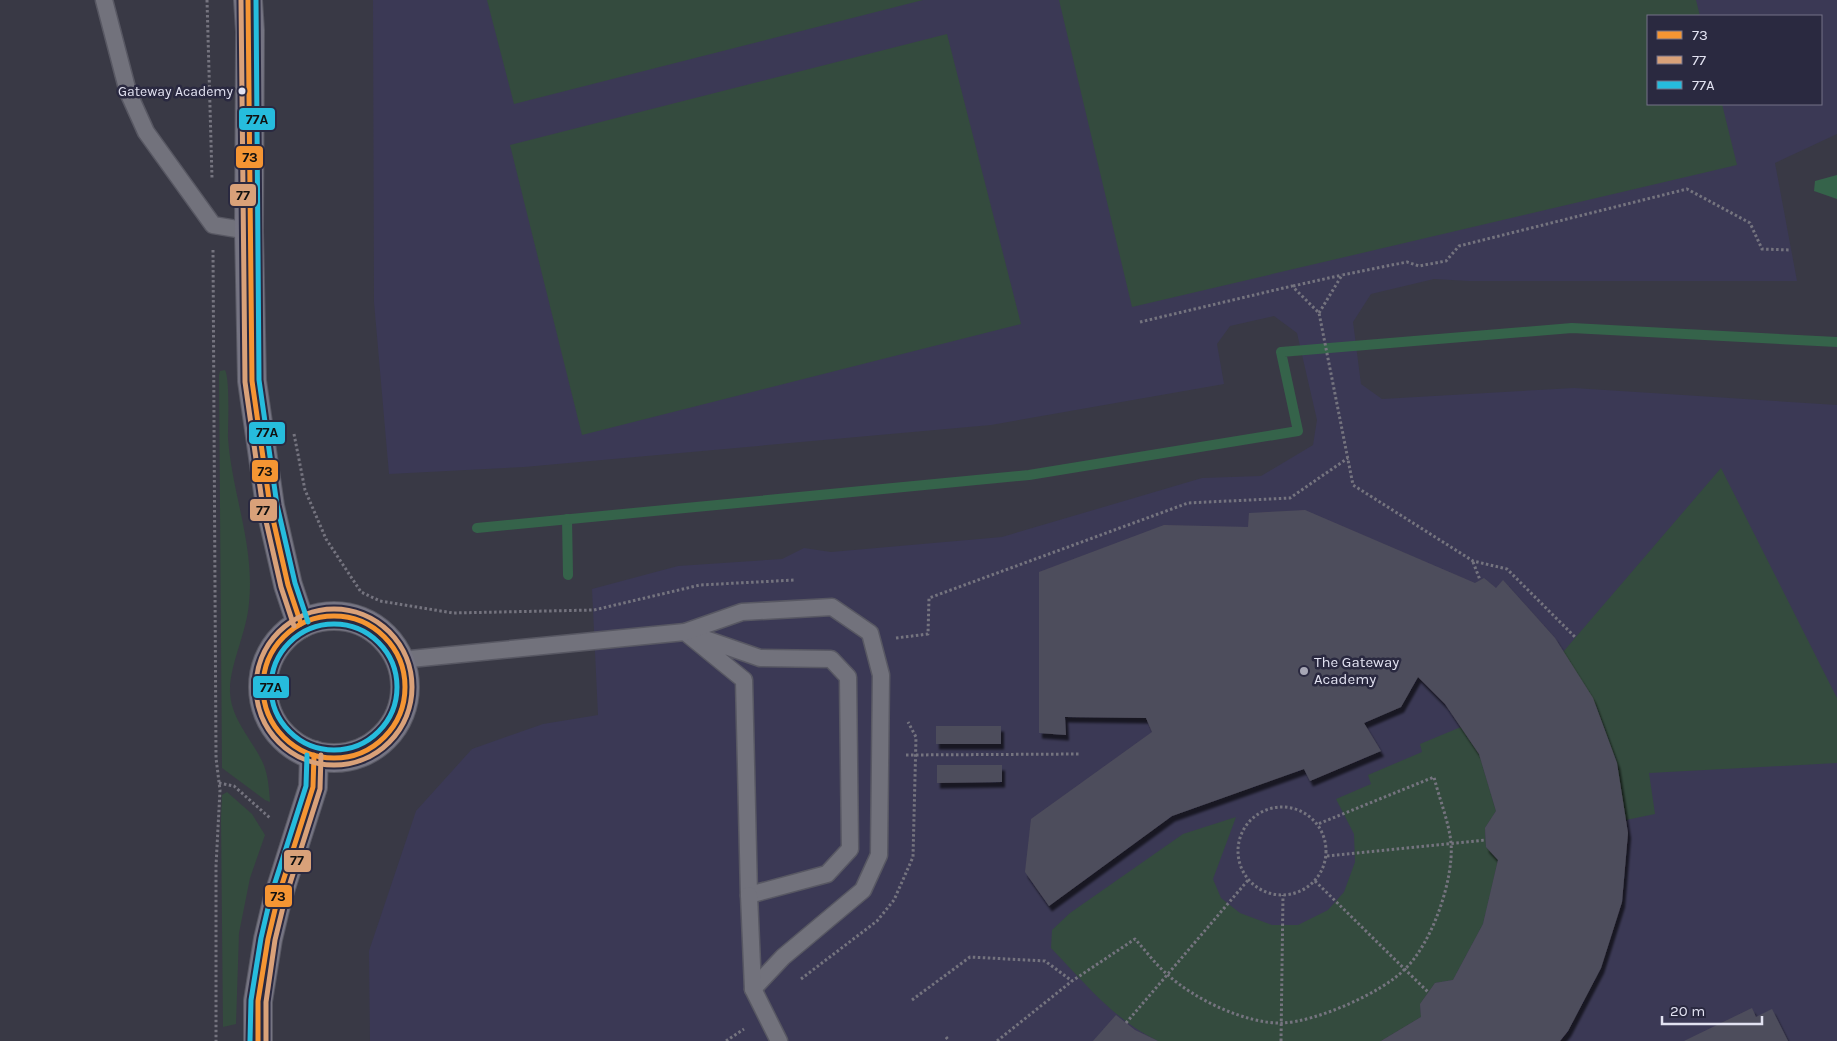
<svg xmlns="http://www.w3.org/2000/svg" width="1837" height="1041" font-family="Karla,sans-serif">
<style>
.built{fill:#3b3955;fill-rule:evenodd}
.green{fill:#344b3e}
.water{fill:#35634a}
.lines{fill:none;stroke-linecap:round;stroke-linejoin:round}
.stream{stroke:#35634a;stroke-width:10}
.building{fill:#4e4d5b;filter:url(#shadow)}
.service-casing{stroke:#585863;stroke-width:19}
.primary-casing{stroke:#585863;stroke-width:30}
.path{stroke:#75747f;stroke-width:3;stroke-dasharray:2.5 2.5;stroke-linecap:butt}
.service{stroke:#72727c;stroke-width:16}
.primary{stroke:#757482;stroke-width:28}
.bus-1-casing{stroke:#2a2940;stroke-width:9}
.bus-2-casing{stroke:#2a2940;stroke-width:9}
.bus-3-casing{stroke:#2a2940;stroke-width:9}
.bus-1{stroke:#f59533;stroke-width:5}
.bus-2{stroke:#d9a179;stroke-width:5}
.bus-3{stroke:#26bcdd;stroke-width:5}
.bus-dot{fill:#e2e2f1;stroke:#2a2940;stroke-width:2}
.poi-dot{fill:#a7a7b5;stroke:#2a2940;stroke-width:2}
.labels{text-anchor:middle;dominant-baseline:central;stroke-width:5;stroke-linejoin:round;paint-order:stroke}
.bus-label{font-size:14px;fill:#e2e2f1;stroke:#2a2940;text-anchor:end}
.poi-label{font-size:15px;fill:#e2e2f1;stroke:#2a2940;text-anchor:start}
.line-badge{stroke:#2a2940;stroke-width:2}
.pale-badge-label{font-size:14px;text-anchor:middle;font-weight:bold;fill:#111}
</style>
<defs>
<filter id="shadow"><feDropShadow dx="3" dy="5.5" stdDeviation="1" flood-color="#0009"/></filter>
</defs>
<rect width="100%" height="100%" fill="#393945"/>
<path class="built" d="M373,0h1464v134l-62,29 22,118h-328l-35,-2 -63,15 -18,28 8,62 21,15 192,-11 263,17v636h-1467l-1,-90 47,-140 56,-62 71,-25 55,-9 -6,-126 86,-23 104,-7 22,-11 27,4 171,-15 200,-59 59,-2 52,-31 4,-25 -20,-87 -23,-17 -44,10 -13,18 7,40 -233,41 -467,42 -135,7 -15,-172zM1648,16h173v88h-173z"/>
<g class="green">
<polygon points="487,0 923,0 514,104"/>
<polygon points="1059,0 1696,0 1700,16 1648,16 1648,104 1722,104 1737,165 1132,307"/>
<polygon points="947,34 1021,324 582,435 510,145"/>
<path d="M225,370c5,9 3,54 3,68 4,56 27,108 21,165 -2,29 -20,63 -19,89 1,27 21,46 32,69 6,12 7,27 8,41l-5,-2 -43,-32 -3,-393 1,-4z"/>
<polygon points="1721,468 1837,698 1837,763 1649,773 1655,814 1626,820 1563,652"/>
<path d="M1461,727l18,27 17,57 -11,17 1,19 12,13 -15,64 -30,56 -18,3 -15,21 1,13 -40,24h-223c-44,-21 -73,-58 -107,-93l1,-18 18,-17 113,-79 53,-17 -23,62 8,19 19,15 32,12h26l30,-15 16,-18 11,-30 -1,-28 -18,-35 35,-15 -3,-9 54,-23 -2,-8z"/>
<polygon points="227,792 252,814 265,835 250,878 239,933 236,1024 223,1027 221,819 222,795"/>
</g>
<polygon class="water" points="1837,175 1837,199 1814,191 1815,181"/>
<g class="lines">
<g class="stream">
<polyline points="567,519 568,575"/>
<polyline points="477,528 1029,475 1298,431 1281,352 1572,328 1837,342"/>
</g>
</g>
<g class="building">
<polygon points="1305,510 1475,583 1484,578 1496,588 1503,580 1555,638 1593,698 1617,763 1628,833 1622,902 1601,968 1568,1031 1560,1041 1381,1041 1421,1017 1420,1004 1435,983 1453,980 1483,924 1498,860 1486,847 1485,828 1496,811 1479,754 1445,704 1418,677 1401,707 1364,723 1381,751 1310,781 1304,769 1172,816 1049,906 1025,872 1031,819 1152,732 1146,718 1065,717 1066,735 1039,733 1039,572 1164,525 1248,527 1249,513"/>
<rect x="936" y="726" width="65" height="18"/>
<polygon points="937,765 1002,765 1002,782 937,783"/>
<polygon points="1752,1008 1756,1017 1772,1009 1788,1041 1684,1041"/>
<polygon points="1116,1015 1135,1030 1158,1041 1093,1041"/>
</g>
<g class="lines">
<g class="service-casing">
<g id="service">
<polyline points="104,0 128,92 146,132 213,225 249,231"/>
<polygon points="685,632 760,658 831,659 848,677 850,849 827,874 749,895 744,680"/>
<polyline points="400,660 685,632 742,612 832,607 870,633 881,675 879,855 863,890 783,957 753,989"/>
<polyline points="749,895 753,989 779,1041"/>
</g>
</g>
<g class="primary-casing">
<g id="primary">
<polyline points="248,0 250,31 249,231 252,381 270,506 288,585 301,624"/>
<circle cx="334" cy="687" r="71"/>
<polyline points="258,1041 258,1001 268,939 278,897 313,787 314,755"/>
</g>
</g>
<g class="path">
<polyline points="207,0 212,178"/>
<polyline points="213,250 216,758 220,790 216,866 216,1041"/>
<polyline points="1293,286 1342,275"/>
<polyline points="1319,313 1342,275 1407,262 1419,266 1446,261 1459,246 1687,189 1750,223 1762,249 1791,250"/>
<polyline points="1140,322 1292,286 1319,313 1353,485 1473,561 1507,569 1575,637"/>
<polyline points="294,434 305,490 326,539 361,592 380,601 453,613 594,610 700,585 795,580"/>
<polyline points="1473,562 1480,580"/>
<polyline points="896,638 928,634 929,598 1188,503 1290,498 1348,458"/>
<polyline points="906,755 1081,754"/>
<polyline points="219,783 234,786 270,818"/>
<circle cx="1282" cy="851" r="44"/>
<polyline points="1327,856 1485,840"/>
<polyline points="1315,881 1428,992"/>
<polyline points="801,979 877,921 894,900 913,857 916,737 908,722"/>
<polyline points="912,1000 970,957 1045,961 1072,981"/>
<polyline points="1126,1023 1249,879"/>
<polyline points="946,1037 949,1041"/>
<polyline points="726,1041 744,1029"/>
<path d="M997,1041l75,-60 63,-42c11,12 21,26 33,36 26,24 78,49 114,48 33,-1 100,-30 123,-54 27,-26 49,-89 46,-126 -2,-21 -12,-45 -17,-66l-116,47"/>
<polyline points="1281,1041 1283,895"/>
</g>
<use href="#service" class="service"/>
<use href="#primary" class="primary"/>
<g class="bus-1-casing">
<g id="bus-1">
<polyline points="248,0 252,381 270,506 288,585 301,624"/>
<circle cx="334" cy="687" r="71"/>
<polyline points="258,1041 258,1001 268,939 278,897 313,787 314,755"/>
</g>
</g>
<g class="bus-2-casing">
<g id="bus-2">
<polyline points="241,0 245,382 263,508 281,587 294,626"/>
<circle cx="334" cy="687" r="78"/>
<polyline points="266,1041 266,1002 275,940 285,899 320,789 321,755"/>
</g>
</g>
<g class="bus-3-casing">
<g id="bus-3">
<polyline points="256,0 259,380 277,505 295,583 308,622"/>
<circle cx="334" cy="687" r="63"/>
<polyline points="250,1041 251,1000 261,938 271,895 306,786 307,755"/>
</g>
</g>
<use href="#bus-1" class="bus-1"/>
<use href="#bus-2" class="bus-2"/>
<use href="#bus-3" class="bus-3"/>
</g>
<circle class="bus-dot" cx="242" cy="91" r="4.5"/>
<circle class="poi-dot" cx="1304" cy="671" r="5"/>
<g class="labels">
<g class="bus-label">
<text x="233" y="91">Gateway Academy</text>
</g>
<g class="poi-label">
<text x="1314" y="662">The Gateway<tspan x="1314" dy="17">Academy</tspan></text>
</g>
</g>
<g class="line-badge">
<rect x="238" y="107" width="38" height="24" rx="5" fill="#26bcdd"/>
<rect x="235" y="145" width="29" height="24" rx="5" fill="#f59533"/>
<rect x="229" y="183" width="28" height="24" rx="5" fill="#d9a179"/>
<rect x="248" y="421" width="38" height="24" rx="5" fill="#26bcdd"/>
<rect x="251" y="459" width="28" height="24" rx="5" fill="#f59533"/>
<rect x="249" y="498" width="29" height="24" rx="5" fill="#d9a179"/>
<rect x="252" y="675" width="38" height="24" rx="5" fill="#26bcdd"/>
<rect x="283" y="849" width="29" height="24" rx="5" fill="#d9a179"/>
<rect x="264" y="884" width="29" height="24" rx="5" fill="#f59533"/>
</g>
<g class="pale-badge-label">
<text x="257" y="124">77A</text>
<text x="250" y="162">73</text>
<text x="243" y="200">77</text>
<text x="267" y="437">77A</text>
<text x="265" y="476">73</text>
<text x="263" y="515">77</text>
<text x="271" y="692">77A</text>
<text x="297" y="865">77</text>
<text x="278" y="901">73</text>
</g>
<rect x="1647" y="15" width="175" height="90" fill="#2a2940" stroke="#747387"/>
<rect x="1657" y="31" width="25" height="8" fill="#f59533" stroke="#747387"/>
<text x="1692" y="40" font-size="15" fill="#e2e2f1">73</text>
<rect x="1657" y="56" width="25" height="8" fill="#d9a179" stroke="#747387"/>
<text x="1692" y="65" font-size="15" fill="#e2e2f1">77</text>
<rect x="1657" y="81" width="25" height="8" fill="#26bcdd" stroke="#747387"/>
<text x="1692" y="90" font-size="15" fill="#e2e2f1">77A</text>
<path d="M1662 1016v8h100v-8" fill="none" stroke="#e2e2f1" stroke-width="2.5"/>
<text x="1670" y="1016" font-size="15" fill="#e2e2f1" stroke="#2a2940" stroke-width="4" paint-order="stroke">20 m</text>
</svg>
